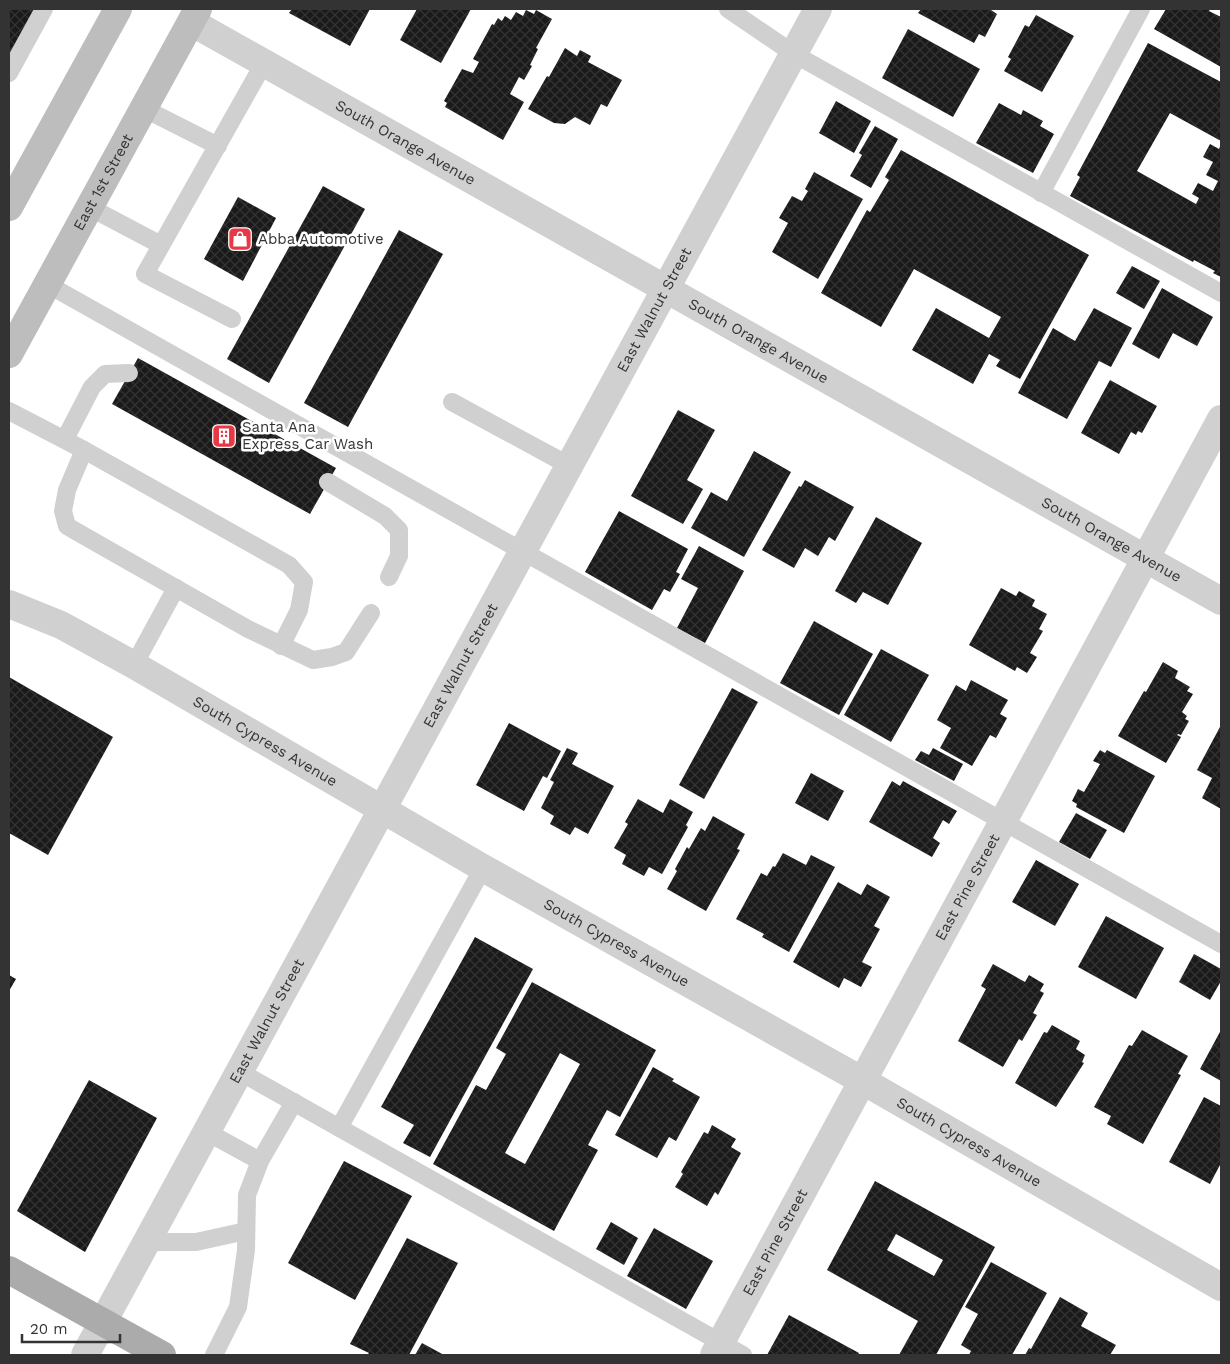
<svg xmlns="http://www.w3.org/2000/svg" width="1230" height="1364" font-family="'Work Sans',sans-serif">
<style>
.building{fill:url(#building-cross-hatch);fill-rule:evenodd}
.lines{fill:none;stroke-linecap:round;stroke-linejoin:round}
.lane{stroke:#d0d0d0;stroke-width:18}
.street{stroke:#d0d0d0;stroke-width:28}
.secondary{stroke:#bdbdbd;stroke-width:28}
.primary{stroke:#ababab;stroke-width:28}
.labels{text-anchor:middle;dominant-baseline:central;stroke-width:5;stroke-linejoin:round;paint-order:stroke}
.street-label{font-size:15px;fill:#333;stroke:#fff}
.poi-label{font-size:15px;fill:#333;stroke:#fff;text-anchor:start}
</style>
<defs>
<pattern id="building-cross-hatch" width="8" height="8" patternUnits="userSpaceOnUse" patternTransform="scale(1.25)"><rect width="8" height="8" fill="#1a1a1a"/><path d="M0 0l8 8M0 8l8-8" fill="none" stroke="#333"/></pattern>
</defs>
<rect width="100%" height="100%" fill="#fff"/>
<g class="building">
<polygon points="9,9 40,9 9,56"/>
<polygon points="292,9 370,9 350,46 289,13"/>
<polygon points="417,9 471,9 441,63 400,40"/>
<polygon points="921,9 992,9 991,10 997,14 985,37 979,34 974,43 918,13"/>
<polygon points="1166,9 1210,9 1209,11 1221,17 1221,67 1154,29"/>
<polygon points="526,10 534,14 536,10 552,19 536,48 538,49 530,65 532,66 524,80 519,77 510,94 524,102 503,140 445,107 447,103 444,101 462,69 473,73 479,62 473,59 492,24 494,25 498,18 502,21 505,16 511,20 516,12 523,16"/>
<polygon points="1036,15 1074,36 1042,92 1004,71 1011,59 1008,57 1025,25 1029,27"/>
<polygon points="908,29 980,69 953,117 882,78"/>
<polygon points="1148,43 1221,82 1221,141 1170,113 1137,171 1196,204 1199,198 1192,194 1198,183 1213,191 1218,181 1206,175 1213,162 1203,157 1210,144 1219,149 1221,144 1221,277 1213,273 1215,271 1194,260 1193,262 1070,196 1080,177 1077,175"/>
<polygon points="565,48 577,56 580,50 591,56 588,62 622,80 607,107 601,104 590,125 575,117 565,124 554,123 528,109 547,76 549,77"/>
<polygon points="836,101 871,121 854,153 819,133"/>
<polygon points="999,103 1021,115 1023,110 1043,121 1040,126 1054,134 1033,173 976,143"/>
<polygon points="875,126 898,139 871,188 850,176 862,155 859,153"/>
<polygon points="901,150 1089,255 1020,379 996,366 1000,360 989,354 973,384 912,350 936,308 989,338 1001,317 914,269 881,327 821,293 867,210 870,212 889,180 885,177"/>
<polygon points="814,172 863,199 818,279 772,252 788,223 779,218 792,196 802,201 808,191 805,189"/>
<polygon points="323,186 365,209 269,383 227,359"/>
<polygon points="238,197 276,218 243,281 204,259"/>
<polygon points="399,230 443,254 348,427 304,403"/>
<polygon points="1132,266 1160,281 1144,309 1116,293"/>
<polygon points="1162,288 1213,317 1197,346 1173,333 1159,359 1132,344"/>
<polygon points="1094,308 1132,328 1111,367 1099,361 1067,419 1018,393 1053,328 1075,341"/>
<polygon points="138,358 336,468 310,514 112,404"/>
<polygon points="1110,380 1157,406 1142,433 1138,431 1136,435 1131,432 1119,454 1081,433"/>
<polygon points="678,410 715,430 687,480 703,489 683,524 631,496"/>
<polygon points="754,451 791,472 744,557 691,528 711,492 727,501"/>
<polygon points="805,480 854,507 835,541 829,537 818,556 805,548 794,568 762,550 799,486 801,487"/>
<polygon points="619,511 688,549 676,572 680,574 670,592 664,589 652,610 585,572"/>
<polygon points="876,517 922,543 888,605 863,592 856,603 835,591"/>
<polygon points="699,546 744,571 705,643 677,628 698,588 681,579"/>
<polygon points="1001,588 1016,596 1019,591 1035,600 1032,606 1047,614 1039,629 1043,631 1030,653 1037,657 1027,673 1017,667 1015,671 969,645"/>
<polygon points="814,621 873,654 839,715 780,683"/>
<polygon points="881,649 929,675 891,742 844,715"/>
<polygon points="1163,662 1178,671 1175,678 1190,687 1187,691 1193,694 1182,712 1187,716 1185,719 1189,721 1181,735 1178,734 1177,735 1181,737 1166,763 1118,736 1144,691 1146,692"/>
<polygon points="9,677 113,737 48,855 9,833"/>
<polygon points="971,680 1008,700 1000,714 1007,718 996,738 990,735 972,766 940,748 951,728 937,720 956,685 966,691"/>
<polygon points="732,688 758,702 704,799 679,785"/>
<polygon points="509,723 561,751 547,778 543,776 524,811 476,785"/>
<polygon points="1221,725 1221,809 1202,798 1212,778 1197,770"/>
<polygon points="567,748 578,753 572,764 614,786 588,834 575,827 570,835 550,824 554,816 541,808 554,782 550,780"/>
<polygon points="933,748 963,764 954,781 915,760 921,751 929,755"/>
<polygon points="1100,750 1105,753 1107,750 1155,776 1124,833 1076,807 1077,804 1072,801 1078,789 1084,792 1100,764 1093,761"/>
<polygon points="811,773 844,791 828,821 795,803"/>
<polygon points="892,781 900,786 903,781 957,811 949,824 943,820 933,838 940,843 932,857 869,822"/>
<polygon points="638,799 663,813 670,799 693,812 686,825 688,827 662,874 649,867 644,876 622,864 626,855 614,848 628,824 625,822"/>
<polygon points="1076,813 1107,830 1090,859 1059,842"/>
<polygon points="713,816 745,834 737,849 740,850 706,911 667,889 677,871 675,869 687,847 689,849 701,828 705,831"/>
<polygon points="783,853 806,865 811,855 835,867 789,952 762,937 764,934 736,919 761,873 767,876 773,866 775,867"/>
<polygon points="1036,860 1079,884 1055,926 1012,902"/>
<polygon points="838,882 861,895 867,884 890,897 874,926 880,929 862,962 872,967 861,987 844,978 839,988 793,962"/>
<polygon points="1106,916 1164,948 1136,999 1078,967"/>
<polygon points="475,937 533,969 430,1157 403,1143 414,1125 381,1107"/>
<polygon points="1194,954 1221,969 1221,981 1210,1000 1179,982"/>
<polygon points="993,964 1025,982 1029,975 1044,984 1040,991 1044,993 1033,1013 1037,1015 1022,1041 1019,1039 1003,1067 958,1041 986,989 981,986"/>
<polygon points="9,975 16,979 9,991"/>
<path d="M532,982l124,68 -36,67 -13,-7 -19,35 10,5 -44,81 -121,-67 43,-79 10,5 20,-36 -10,-6zM560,1053l20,11 -55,100 -20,-11z"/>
<polygon points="1052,1025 1080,1041 1076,1049 1085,1055 1082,1062 1084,1063 1056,1107 1015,1083 1044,1032 1047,1033"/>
<polygon points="1142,1030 1188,1056 1178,1074 1181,1075 1143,1144 1107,1124 1111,1116 1094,1107 1129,1045 1132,1046"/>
<polygon points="1221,1030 1221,1081 1200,1069"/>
<polygon points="653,1067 674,1079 672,1081 700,1097 676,1141 669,1137 657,1158 615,1135"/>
<polygon points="89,1080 157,1118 85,1252 17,1211"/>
<polygon points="1204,1097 1221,1106 1221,1163 1210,1184 1169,1162"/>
<polygon points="712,1125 736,1139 731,1147 741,1153 718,1195 715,1192 707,1206 675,1187 683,1174 681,1172 704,1132 708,1134"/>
<polygon points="344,1161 412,1196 355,1300 288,1263"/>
<path d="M875,1181l120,66 -59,108h-37l19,-34 -91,-51zM896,1234l47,26 -9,16 -47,-26z"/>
<polygon points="611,1222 638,1238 624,1265 596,1249"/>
<polygon points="654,1228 713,1261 686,1309 627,1276"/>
<polygon points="407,1238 458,1263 409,1355 367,1355 369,1353 350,1344"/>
<polygon points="991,1262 1047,1293 1012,1355 969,1355 971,1351 961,1345 978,1314 965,1307"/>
<polygon points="1060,1297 1088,1313 1081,1326 1116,1345 1110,1355 1025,1355 1029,1348 1031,1349"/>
<polygon points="789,1315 859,1353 858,1355 767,1355"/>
<polygon points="422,1343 444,1355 415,1355"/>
</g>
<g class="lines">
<g class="lane">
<polyline points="728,9 794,54 1221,293"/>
<polyline points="9,73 44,9"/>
<polyline points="143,108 218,146"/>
<polyline points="1041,193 1141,9"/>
<polyline points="89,207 161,245"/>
<polyline points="47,284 1221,944"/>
<polyline points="232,319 145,274 264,63"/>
<polyline points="452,402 570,466"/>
<polyline points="9,411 84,450 289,565 304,582 299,610 281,646"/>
<polyline points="65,439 92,387 105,374 129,373"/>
<polyline points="84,450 67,490 63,511 67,526 86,537 248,629 313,660 332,657 346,652 371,613"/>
<polyline points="328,482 385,516 399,530 399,556 389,577"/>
<polyline points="134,665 176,588"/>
<polyline points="240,1072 743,1355"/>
<polyline points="339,1128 483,868"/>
<polyline points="207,1132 260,1161"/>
<polyline points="147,1242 196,1242 246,1231"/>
<polyline points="214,1355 238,1307 246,1250 247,1195 260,1161 294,1102"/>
</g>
<g class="street">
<path id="s1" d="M191,22l1030,579"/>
<path id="s2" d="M9,604l52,21 73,40 349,203 380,213 358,206"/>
<path id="s3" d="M85,1355l733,-1346"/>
<path id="s4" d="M714,1355l507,-936"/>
</g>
<g class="secondary">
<polyline points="9,207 118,9"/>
<path id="s5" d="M9,354l189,-345"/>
</g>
<polyline class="primary" points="9,1270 162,1355"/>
</g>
<defs>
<g id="shop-square" transform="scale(1.25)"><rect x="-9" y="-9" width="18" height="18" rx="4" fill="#e63946" stroke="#fff"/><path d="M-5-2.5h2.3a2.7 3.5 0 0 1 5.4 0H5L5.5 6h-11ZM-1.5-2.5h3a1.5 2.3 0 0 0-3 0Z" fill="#fff"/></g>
<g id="building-square" transform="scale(1.25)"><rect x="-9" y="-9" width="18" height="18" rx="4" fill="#e63946" stroke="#fff"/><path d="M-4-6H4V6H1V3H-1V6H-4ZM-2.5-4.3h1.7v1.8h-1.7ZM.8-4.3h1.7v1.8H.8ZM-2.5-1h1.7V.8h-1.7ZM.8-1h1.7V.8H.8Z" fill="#fff"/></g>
</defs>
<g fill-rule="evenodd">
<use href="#shop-square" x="240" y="239"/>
<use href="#building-square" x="224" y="436"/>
</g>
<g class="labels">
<g class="street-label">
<text stroke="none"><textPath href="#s1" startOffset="246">South Orange Avenue</textPath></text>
<text stroke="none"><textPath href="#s5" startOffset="196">East 1st Street</textPath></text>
<text stroke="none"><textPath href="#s3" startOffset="1190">East Walnut Street</textPath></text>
<text stroke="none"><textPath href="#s1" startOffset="651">South Orange Avenue</textPath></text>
<text stroke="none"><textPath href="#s1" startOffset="1056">South Orange Avenue</textPath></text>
<text stroke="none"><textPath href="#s3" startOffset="785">East Walnut Street</textPath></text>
<text stroke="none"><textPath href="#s2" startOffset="291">South Cypress Avenue</textPath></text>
<text stroke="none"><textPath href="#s4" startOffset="532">East Pine Street</textPath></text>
<text stroke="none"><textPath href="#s2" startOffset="696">South Cypress Avenue</textPath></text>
<text stroke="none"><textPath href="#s3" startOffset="380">East Walnut Street</textPath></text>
<text stroke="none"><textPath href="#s2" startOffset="1101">South Cypress Avenue</textPath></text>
<text stroke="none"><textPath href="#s4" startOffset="128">East Pine Street</textPath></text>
</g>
<g class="poi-label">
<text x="258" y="239">Abba Automotive</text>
<text x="242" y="427">Santa Ana<tspan x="242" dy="17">Express Car Wash</tspan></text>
</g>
</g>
<rect width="1230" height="1364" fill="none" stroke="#333333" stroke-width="20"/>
<path d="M22 1334v8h98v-8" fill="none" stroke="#333333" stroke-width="2.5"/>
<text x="30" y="1334" font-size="15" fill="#333333" stroke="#ffffff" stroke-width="4" paint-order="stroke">20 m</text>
</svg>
